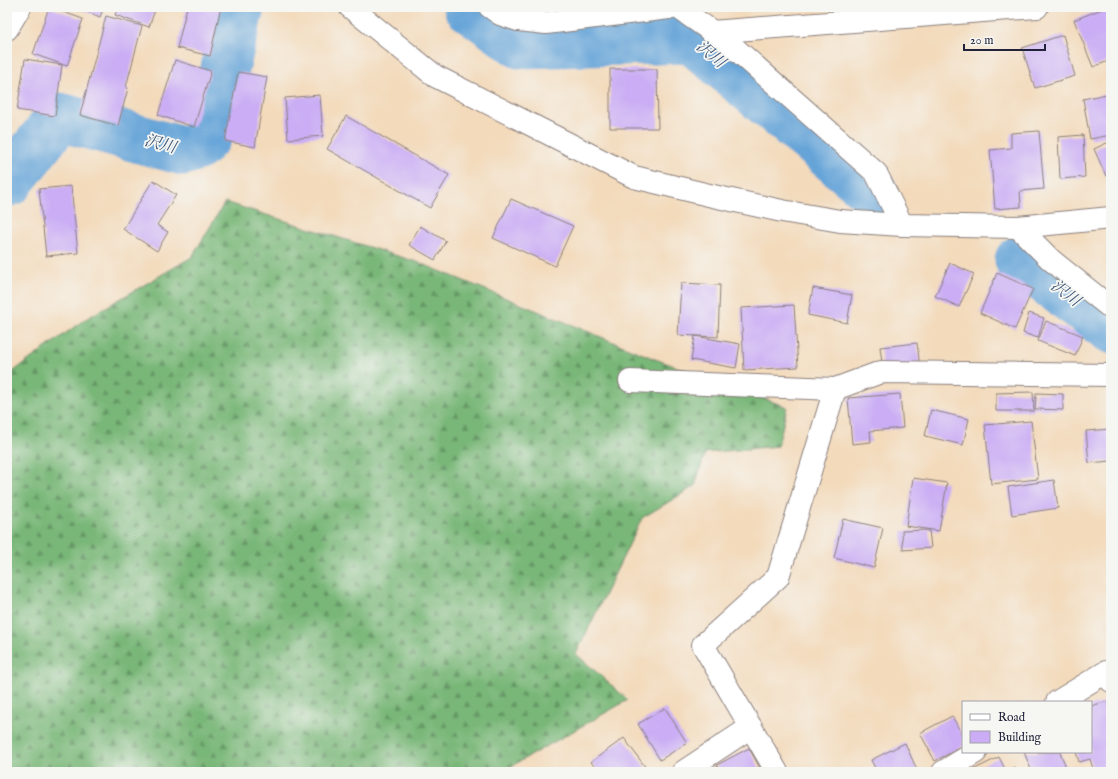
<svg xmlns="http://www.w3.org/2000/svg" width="1118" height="779" font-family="'IM FELL English','Noto Serif JP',serif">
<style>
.forest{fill:url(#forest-firs);stroke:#4e6c5a}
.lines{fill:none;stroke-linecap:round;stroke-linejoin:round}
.river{stroke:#66a4d8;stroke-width:49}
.building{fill:#caadf4}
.minor-casing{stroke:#8a7e7b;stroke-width:24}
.minor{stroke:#fff;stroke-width:22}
.labels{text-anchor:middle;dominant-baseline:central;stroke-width:3.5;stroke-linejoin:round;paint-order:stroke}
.water-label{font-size:16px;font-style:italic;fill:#3d567a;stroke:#f6f6f2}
</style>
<defs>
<pattern id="forest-firs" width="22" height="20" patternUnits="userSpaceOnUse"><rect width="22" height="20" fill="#79b778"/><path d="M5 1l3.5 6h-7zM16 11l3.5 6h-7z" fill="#639464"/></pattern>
</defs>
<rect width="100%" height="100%" fill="#f6f6f2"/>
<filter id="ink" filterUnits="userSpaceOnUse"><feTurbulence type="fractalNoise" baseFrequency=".025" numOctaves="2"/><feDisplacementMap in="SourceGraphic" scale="8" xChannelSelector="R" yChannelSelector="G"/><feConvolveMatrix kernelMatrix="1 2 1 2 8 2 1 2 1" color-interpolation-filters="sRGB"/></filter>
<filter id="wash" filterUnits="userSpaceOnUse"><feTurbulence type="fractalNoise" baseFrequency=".012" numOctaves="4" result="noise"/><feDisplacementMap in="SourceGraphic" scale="16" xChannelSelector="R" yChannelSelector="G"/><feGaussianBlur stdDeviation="0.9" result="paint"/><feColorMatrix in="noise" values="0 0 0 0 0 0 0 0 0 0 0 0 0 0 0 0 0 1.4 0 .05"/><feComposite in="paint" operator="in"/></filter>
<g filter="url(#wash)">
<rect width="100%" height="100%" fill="#f3dabb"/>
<polygon class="forest" points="225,202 420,263 655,359 787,407 778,446 705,453 695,486 642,518 576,654 628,700 501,772 7,772 7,376 84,320 192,257"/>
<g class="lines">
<g class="river">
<polyline points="468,7 520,44 691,39 873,192"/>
<polyline points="7,182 9,182 60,117 183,151 198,146 209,134 240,7"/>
<polyline points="1019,260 1111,329"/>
</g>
</g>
<g id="blocks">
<g class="building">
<polygon points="49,7 83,19 67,66 33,54"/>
<polygon points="75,7 104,7 100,17"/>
<polygon points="118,7 156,7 149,27 115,15"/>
<polygon points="187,7 221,7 210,56 177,48"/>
<polygon points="526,7 561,7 560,13"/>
<polygon points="1107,7 1111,16 1111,60 1093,67 1074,20"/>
<polygon points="106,16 142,26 126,87 128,88 118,126 80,115"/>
<polygon points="1063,35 1075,76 1035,88 1022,48"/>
<polygon points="25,59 62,65 55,116 17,110"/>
<polygon points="175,60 211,71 194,127 158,115"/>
<polygon points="610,69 657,69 658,128 610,128"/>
<polygon points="238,72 267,77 255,147 225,141"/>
<polygon points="1111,93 1111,135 1090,139 1083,99"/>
<polygon points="320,95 323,136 288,139 285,98"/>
<polygon points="346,116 449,175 430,208 327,149"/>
<polygon points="1039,131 1044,189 1020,191 1021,207 995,209 990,150 1011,148 1011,133"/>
<polygon points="1083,135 1085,177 1060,179 1058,137"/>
<polygon points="1111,141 1111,173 1106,176 1094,149"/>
<polygon points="153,180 176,195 157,225 168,232 157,251 123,229"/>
<polygon points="71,186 78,253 46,256 39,189"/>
<polygon points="511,199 573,226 555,266 493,238"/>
<polygon points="420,226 446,241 435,260 409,245"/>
<polygon points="950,263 974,274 959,307 935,296"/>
<polygon points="997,273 1033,289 1015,329 980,313"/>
<polygon points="681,283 720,285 718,337 678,335"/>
<polygon points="813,288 852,295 847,323 808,315"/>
<polygon points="794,305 798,367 744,370 741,308"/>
<polygon points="1029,313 1044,318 1038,338 1023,333"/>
<polygon points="1046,321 1083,336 1075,356 1038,341"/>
<polygon points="695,336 740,344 736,368 691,360"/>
<polygon points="917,343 920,367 883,371 880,347"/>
<polygon points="1033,392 1034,411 996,411 996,393"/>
<polygon points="1036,393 1063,394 1063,410 1035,409"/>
<polygon points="900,394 903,428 870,431 871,442 852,444 848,398"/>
<polygon points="931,410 969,419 963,445 925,436"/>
<polygon points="1031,421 1038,479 991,484 985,425"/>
<polygon points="1111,429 1111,461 1089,463 1086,431"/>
<polygon points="913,478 947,483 939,531 906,526"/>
<polygon points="1054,480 1058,508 1012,515 1008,487"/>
<polygon points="843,519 883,528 874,568 834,558"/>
<polygon points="929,530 931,548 903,550 902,531"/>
<polygon points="1108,701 1111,709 1111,772 1094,772 1090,759 1079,762 1076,752 1091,752 1091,706"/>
<polygon points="665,708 687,743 660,760 638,724"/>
<polygon points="952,716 963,736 963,746 935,761 920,733"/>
<polygon points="624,738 646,768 641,772 599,772 591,762"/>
<polygon points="905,743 917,770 913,772 877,772 871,760"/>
<polygon points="749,748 762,772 720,772 717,765"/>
<polygon points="1024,752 1060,752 1068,772 1032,772"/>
<polygon points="999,757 1006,771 1015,767 1017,772 974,772 973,770"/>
</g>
</g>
</g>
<g filter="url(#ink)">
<use href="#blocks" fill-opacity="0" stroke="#8a7e7b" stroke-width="1"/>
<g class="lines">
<g class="minor-casing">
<g id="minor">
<polyline points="350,7 435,76 634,177 713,196 782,211 840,221 902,225 1018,227 1111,218"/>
<polyline points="490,7 500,14 518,20 546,23 677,7 730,44 876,173 902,225"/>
<polyline points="7,29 20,7"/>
<polyline points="711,32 1037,7"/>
<polyline points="1018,227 1051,260 1111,308"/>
<polyline points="630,381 835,389 881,372 1111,375"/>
<polyline points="1057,702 1106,672 1111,681"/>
<polyline points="683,772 751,727"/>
<polyline points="777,772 703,645 778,577 835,389"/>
<polyline points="943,772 976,752"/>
</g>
</g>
<use href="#minor" class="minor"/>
</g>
</g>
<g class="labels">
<g class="water-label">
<text transform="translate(710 55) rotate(40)">沢川</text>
<text transform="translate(160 145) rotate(15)">沢川</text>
<text transform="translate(1065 294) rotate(37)">沢川</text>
</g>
</g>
<rect width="1118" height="779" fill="none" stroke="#f6f6f2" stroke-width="24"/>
<rect x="962" y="701" width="130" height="52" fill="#f6f6f2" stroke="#a1a1a9"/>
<rect x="970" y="714" width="20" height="6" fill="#ffffff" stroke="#a1a1a9"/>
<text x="998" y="721" font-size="12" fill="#22223b">Road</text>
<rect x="970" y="731" width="20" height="12" fill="#caadf4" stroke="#a1a1a9"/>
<text x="998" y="741" font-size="12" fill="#22223b">Building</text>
<path d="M964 44v6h81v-6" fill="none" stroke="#22223b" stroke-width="2"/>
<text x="970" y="44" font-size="12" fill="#22223b" stroke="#f6f6f2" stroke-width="3" paint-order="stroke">20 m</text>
</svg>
